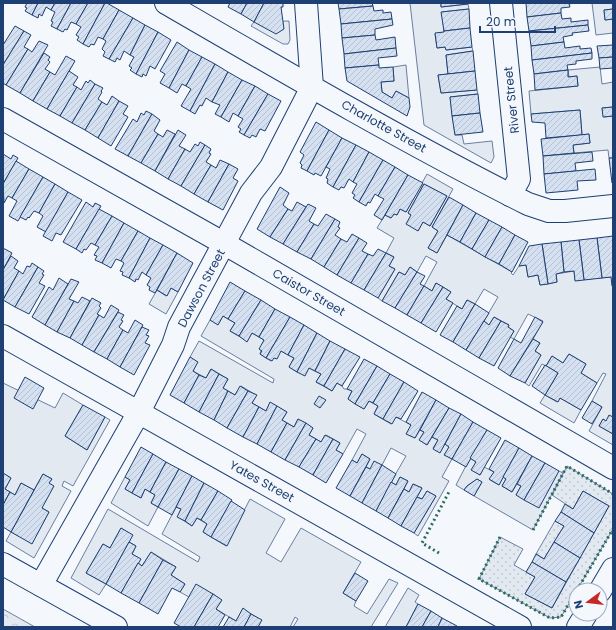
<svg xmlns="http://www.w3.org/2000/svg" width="616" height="630" font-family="Poppins,sans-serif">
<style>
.grass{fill:url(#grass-dots);stroke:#687fa3}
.forest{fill:url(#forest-crowns);stroke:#687fa3}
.garden{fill:#e3e9f0;stroke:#687fa3;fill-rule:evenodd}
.building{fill:url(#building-hatch);stroke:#1d3f73}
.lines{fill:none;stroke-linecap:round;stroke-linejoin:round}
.minor-casing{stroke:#1d3f73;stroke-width:24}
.tertiary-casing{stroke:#1d3f73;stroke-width:24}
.minor{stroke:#f4f7fb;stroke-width:22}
.tertiary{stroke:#f4f7fb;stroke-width:22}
.hedge{stroke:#2c6c60;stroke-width:3;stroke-dasharray:2 3;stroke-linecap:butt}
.labels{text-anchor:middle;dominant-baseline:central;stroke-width:3;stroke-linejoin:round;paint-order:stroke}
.street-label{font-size:12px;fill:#1d3f73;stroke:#f4f7fb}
</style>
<defs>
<pattern id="grass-dots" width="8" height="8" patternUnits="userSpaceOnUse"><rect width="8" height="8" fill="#e3e9f0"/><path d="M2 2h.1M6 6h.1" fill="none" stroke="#c2c9d1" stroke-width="1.8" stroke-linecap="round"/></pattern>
<pattern id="forest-crowns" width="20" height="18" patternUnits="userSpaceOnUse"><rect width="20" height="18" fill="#e3e9f0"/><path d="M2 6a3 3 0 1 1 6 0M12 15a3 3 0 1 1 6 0" fill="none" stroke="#c2c9d1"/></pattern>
<pattern id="building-hatch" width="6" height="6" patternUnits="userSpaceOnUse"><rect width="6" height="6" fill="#d5e0f0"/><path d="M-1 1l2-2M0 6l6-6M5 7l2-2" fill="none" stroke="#b6c1d1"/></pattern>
</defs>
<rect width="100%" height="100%" fill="#f4f7fb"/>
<g class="grass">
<polygon points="567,466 613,494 613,529 577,590 576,590 576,592 561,617 550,618 479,579 500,537 523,549 514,565 535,577 525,594 552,608 609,506 583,491 573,509 552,495"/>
<polygon points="555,521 564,526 544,559 536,554"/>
</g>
<polygon class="forest" points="3,609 35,627 3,627"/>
<g class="garden">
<polygon points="410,3 441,3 441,7 468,4 469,9 442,12 444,32 435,34 437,48 445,47 446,50 472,47 473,51 446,55 448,74 438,75 441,93 477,90 478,94 450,97 455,135 462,135 464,144 492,141 494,157 491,163 424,125"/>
<polygon points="592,3 613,3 613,9 604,10 605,20 613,19 613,33 596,35"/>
<polygon points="289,21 290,40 288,44 283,44 251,26 254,22"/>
<polygon points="406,65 409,98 396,91 392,98 382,92 381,82 394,81 393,67"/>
<polygon points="600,67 602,84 613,82 613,107 602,108 604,117 613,116 613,158 609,158 608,150 574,153 573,145 590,143 589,134 582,135 580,110 531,114 529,91 578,86 577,76 569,77 568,70"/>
<path d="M427,174l26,15 -21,38 6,4 -10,17 9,5 10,-18 65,37 -1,1 2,2 6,-9 7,-1 2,12 10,-2 2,10 17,-3 -1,-8 18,-3 1,9 36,-3 2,8v132l-7,4 -3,-2 -4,7 14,8v11l-24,-14 13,-24 -10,-6 14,-27 -3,-1 -6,10 -16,-10 5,-9 -17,-10 -6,9 -11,-7 -6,10 -4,-2 -13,22 -4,-3 16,-28 -6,-4 5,-8 -7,-4 10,-18 -15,-7 -14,25 -4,-2 4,-6 -6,-4 1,-2 -15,-8 -5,8 -5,-4 14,-24 -14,-8 -9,15 -8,-4 -5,9 -16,-10 5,-7 -15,-9 -4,8 -8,-5 13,-24 -11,-6 -9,16 -7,-5 -5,8 -6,-3 -17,29 -4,-3 17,-29 -6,-3 5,-9 -8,-4 8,-15 -17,-10 8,-13 6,3 3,-4 3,1 3,-6 6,3zM424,184l23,12 -17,30 -7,-4 -5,9 -7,-16 -3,-2z"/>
<polygon points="171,288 178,292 166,314 149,304 157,290 166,296"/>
<polygon points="223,316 235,323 230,331 247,341 252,333 264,340 260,354 271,361 281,351 294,358 289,367 297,372 309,368 321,374 316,382 332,391 337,383 342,386 344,389 347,389 352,391 348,399 364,409 369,401 378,406 374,414 391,424 396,417 411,425 407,434 415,438 420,430 424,432 420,440 427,445 432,437 438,440 433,448 440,452 445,444 449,447 445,455 452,459 442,477 449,481 418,536 414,533 436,496 427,491 422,499 417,497 422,488 413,484 409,492 404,489 408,481 400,477 396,485 391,482 406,456 391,448 382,465 370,469 366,467 370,459 362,454 357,463 352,460 366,434 357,429 343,454 336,450 340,443 326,435 321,442 309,435 313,428 298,419 294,427 282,420 287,412 270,403 266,411 252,403 256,395 241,386 235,395 223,388 228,379 211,369 206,378 193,371 197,362 190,357 199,341 273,383 274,379 201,336 210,320 218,324"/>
<polygon points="3,383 55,408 63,393 83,405 65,436 87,450 105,417 110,420 73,486 64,481 62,486 71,491 34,558 6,541 11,532 32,543 49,512 42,508 49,483 52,479 43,474 34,490 21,483 15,495 5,489 11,478 3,473"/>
<polygon points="545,395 557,402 560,398 581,410 574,423 540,403"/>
<polygon points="470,458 476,462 472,470 480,475 484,467 494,472 490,480 499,485 503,477 506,479 502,486 512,492 517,484 521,486 516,495 559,471 563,473 533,530 474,496 482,482 477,479 467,486 464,490 456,485"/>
<polygon points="125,477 130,480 125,489 141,498 145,489 155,495 151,503 158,507 148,526 111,503"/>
<polygon points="250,499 285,519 266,553 281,562 301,528 361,562 343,593 356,601 354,606 367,614 389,579 398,583 371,627 293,627 298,619 295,617 290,627 258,627 261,620 243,609 236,621 216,609 221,600 213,594 189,597 180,592 185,584 171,575 176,567 151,552 142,566 138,563 140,559 132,554 136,546 129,542 132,535 121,528 110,548 103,544 86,573 106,584 99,595 71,578 108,509 198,562 200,557 162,534 176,507 181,509 178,517 192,526 197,518 207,524 203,532 226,546"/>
<polygon points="408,588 419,595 415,602 418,604 406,627 385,627"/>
</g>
<g class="building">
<polygon points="27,3 38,3 32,15 25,11 27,8 25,7"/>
<polygon points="38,3 55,3 51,10 46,7 42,16 39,14 38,18 32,15"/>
<polygon points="55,3 71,3 57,29 51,26 53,22 51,21 55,12 51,10"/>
<polygon points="71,3 88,3 76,24 71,22 67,30 65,29 63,32 57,29"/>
<polygon points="88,3 105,3 83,44 77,40 79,37 76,35 81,27 76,24"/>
<polygon points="105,3 107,3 119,10 103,39 98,37 94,45 91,44 89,47 83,44"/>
<polygon points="230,3 247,3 241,14 228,7"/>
<polygon points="247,3 264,3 254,22 241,14"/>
<polygon points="264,3 283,3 283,7 281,7 284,29 276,34 254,22"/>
<polygon points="338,3 372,3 373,6 339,9"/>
<polygon points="441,3 468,3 468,4 441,7"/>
<polygon points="526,3 574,3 569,4 570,7 561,8 561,13 527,17"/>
<polygon points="373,6 374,11 383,10 383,13 391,12 392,19 341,24 339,9"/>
<polygon points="469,9 470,28 444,31 441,12"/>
<polygon points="613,9 613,19 605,20 604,10"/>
<polygon points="119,10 133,18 109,59 103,56 105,52 102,49 106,41 103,39"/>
<polygon points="561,13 562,19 571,18 571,22 588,20 588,25 529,31 527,17"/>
<polygon points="133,18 145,25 130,55 124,51 120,60 117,58 115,62 109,59"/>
<polygon points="392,19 393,25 375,29 375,35 342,38 341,24"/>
<polygon points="145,25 158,32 136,74 130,70 132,68 129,66 134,57 130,55"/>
<polygon points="588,25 589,31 572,33 573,35 563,37 564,42 531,46 529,31"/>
<polygon points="15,26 24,31 3,65 3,45"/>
<polygon points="470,28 472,47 446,50 445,47 437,48 435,33 444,32 444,31"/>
<polygon points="24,31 31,35 24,47 28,49 6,85 3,83 3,65"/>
<polygon points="158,32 171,40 155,69 150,66 146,76 143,74 142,77 136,74"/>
<polygon points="375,35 376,40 395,37 396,48 344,54 342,38"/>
<polygon points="39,41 48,45 20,93 6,85 28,49 32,52"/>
<polygon points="177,42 189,50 169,88 160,83 165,74 160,71"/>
<polygon points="564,42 565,48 580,46 580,49 591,48 592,53 532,60 531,46"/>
<polygon points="613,45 613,57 599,58 597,46"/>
<polygon points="396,48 397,56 378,58 379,65 345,68 344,54"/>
<polygon points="189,50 202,57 186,86 182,84 177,93 169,88"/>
<polygon points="473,51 475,71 448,74 446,55"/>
<polygon points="44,53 50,57 48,60 50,62 45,69 50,72 33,101 20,93"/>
<polygon points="592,53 592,59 576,61 576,64 567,65 568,70 534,74 532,60"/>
<polygon points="66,56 75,61 47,109 33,101 50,72 55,75"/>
<polygon points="202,57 215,64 190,111 181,106 191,89 186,86"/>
<polygon points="613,57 613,68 600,69 599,58"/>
<polygon points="215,64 228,72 212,102 206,98 202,106 200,105 195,114 190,111"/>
<polygon points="379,65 379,68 393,67 394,81 381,82 382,92 392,98 396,91 409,98 410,107 407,116 347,81 345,68"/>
<polygon points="568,70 568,77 577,76 578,86 535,90 534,74"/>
<polygon points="69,71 78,77 73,85 77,87 60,116 47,109"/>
<polygon points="475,71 477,90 441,93 438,75"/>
<polygon points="228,72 242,80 221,117 215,114 220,105 212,102"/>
<polygon points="90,80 95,84 72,123 60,116 77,87 81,90 86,81 88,83"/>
<polygon points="242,80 255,86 238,116 233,113 229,122 221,117"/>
<polygon points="95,84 103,88 101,91 102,92 98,99 102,102 85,130 72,123"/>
<polygon points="255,86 268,94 244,135 239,132 241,129 238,127 243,119 238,116"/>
<polygon points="268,94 281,101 265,131 260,129 256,137 252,135 250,138 244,135"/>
<polygon points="478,94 480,113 452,116 450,97"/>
<polygon points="112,96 119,101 98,138 85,130 102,102 107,105"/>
<polygon points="119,101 128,106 123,114 128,117 111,146 98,138"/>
<polygon points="613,107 613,116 603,117 602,108"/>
<polygon points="580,110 582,135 546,138 545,123 532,122 531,114"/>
<polygon points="146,111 152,114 128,156 115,149 133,119 137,122 141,113 144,115"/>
<polygon points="480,113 483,132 455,135 452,116"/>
<polygon points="152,114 160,120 154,131 158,134 141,163 128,156"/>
<polygon points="316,122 329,130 307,171 301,168 302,165 300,163 304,155 300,152"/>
<polygon points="167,130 175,134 155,171 141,163 158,134 163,137"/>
<polygon points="178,130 186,135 179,146 185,149 168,179 155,171"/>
<polygon points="329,130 342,138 321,176 315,173 314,175 307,171"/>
<polygon points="589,134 590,143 573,145 574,153 543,156 541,139"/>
<polygon points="342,138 356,145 333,187 327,183 328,179 326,178 330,169 326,167"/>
<polygon points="200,142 205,145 181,186 168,179 185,149 190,152 195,144 198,146"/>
<polygon points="205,145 211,149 209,153 211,154 206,162 211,165 194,194 181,186"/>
<polygon points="356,145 369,152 353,182 349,179 344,188 341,187 339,190 333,187"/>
<polygon points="369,152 383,160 359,202 353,198 355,195 352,193 357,184 353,182"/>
<polygon points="592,152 593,161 575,163 576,171 544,174 543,156"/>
<polygon points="3,154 11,159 13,155 18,158 3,184"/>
<polygon points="609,158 613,158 613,183 612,183"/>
<polygon points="220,160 229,164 208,202 194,194 211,165 216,168"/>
<polygon points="383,160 395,167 378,196 375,194 370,203 368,202 366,206 359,202"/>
<polygon points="16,161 29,169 12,198 8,196 4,203 3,184"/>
<polygon points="229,164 238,169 233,178 238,181 223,210 208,202"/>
<polygon points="395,167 408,175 382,220 374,215 384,199 378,196"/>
<polygon points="29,169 43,177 18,221 9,216 17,201 12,198"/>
<polygon points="595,169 596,180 577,181 578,190 546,193 544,174"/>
<polygon points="408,175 423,183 406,212 400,209 397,215 394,214 391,218 385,215"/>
<polygon points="43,177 55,184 39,213 34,211 29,218 28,217 26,220 20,217"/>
<polygon points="55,184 68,192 46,232 37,227 43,216 39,213"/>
<polygon points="424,184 447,196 430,226 423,222 418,231 406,224 411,215 408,213"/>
<polygon points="280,187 289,193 283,205 288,209 270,237 257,229"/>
<polygon points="68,192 82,200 61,235 56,233 52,241 43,236"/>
<polygon points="449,197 463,205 437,253 428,248 438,231 432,227"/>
<polygon points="86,202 93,207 95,203 101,206 76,249 63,242"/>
<polygon points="297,202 306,207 283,244 270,237 288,209 292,211"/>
<polygon points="308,204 316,208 309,221 314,224 297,252 283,244"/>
<polygon points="463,205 476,213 460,242 447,235"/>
<polygon points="99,209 112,216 95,245 91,243 86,250 84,249 82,253 76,249"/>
<polygon points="476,213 489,220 472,249 460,242"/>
<polygon points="326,214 335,219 311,259 297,252 314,224 318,226"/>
<polygon points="112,216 124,223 102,263 95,260 97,256 94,255 99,247 95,245"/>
<polygon points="335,219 340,222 338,227 340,228 335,235 341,239 324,267 311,259"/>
<polygon points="489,220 502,227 485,257 472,249"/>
<polygon points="124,223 138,231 121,261 116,259 111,268 102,263"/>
<polygon points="502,227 515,235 499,264 485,257"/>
<polygon points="138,231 150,238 129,278 122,275 123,272 120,271 124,263 121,261"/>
<polygon points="352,234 359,238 337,275 324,267 341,239 347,242"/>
<polygon points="515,235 528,242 512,272 499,264"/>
<polygon points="613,236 613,285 612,286 611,277 602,278 597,238"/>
<polygon points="150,238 163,245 146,275 142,272 138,280 136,279 135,282 129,278"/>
<polygon points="359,238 367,243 362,251 368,254 351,283 337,275"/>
<polygon points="597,238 602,278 584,280 579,240"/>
<polygon points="579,240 584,280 575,281 574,271 564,272 561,242"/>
<polygon points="561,242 564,272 556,274 557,282 548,284 542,244"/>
<polygon points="542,244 548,284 540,285 538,275 528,277 526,265 519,266 529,246"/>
<polygon points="163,245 177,253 155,293 149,290 150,287 147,285 151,278 146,275"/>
<polygon points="3,249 5,249 12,253 3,270"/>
<polygon points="378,249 386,253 364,290 351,283 368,254 373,256"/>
<polygon points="177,253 193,263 178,292 171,288 167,296 157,290"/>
<polygon points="386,253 394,257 389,266 395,269 378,298 364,290"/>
<polygon points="11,256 18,261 14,268 19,271 3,300 3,270"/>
<polygon points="32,263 38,267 15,307 3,300 19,271 23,274 27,266 30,267"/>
<polygon points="38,267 44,271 42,274 44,275 39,283 45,286 29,314 15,307"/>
<polygon points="410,267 417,272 395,308 382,301 399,272 405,275"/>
<polygon points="417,272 425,276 420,284 424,286 407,315 395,308"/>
<polygon points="59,278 68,284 45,325 32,317 49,287 53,290"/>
<polygon points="71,279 79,282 69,299 74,301 57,332 45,325"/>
<polygon points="230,282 245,291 228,319 223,316 218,325 210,320"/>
<polygon points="436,283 443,287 421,323 407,315 424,286 432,291"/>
<polygon points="443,287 451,292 446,299 453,303 436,332 421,323"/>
<polygon points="245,291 261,300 239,336 230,331 235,323 228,319"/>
<polygon points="82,297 90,301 70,338 57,332 74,301 78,303"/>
<polygon points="92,298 101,303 99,306 101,308 97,314 99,315 82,345 70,338"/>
<polygon points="261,300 275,309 259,337 252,333 247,342 239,336"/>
<polygon points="467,300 475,304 453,342 440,335 457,306 462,309"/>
<polygon points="475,304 489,313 466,350 453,342"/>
<polygon points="111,305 119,310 94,352 82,345 99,315 104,318"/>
<polygon points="275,309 290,317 266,358 260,354 262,351 259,349 264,340 259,337"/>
<polygon points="118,312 124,315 121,320 123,321 119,327 123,330 107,359 94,352"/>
<polygon points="290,317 304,325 288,355 281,351 277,359 274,358 272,361 266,358"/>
<polygon points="494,317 501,321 479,358 466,350 484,321 489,325"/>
<polygon points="535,317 543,322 510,376 498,368 514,339 521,343"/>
<polygon points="135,320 143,325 120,367 107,359 123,330 128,333"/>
<polygon points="501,321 509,325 508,327 514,331 494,366 479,358"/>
<polygon points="304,325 317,333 297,372 289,367 294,358 288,355"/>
<polygon points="142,327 149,330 146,335 149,336 145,343 150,345 134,375 120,367"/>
<polygon points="317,333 330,341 315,371 309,368 305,376 297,372"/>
<polygon points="533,339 540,343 535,351 541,355 525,383 510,376"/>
<polygon points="330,341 345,349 324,386 316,382 321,374 315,371"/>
<polygon points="345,349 360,357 342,386 337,383 332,391 324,386"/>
<polygon points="569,354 586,364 581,373 597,383 581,410 560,398 558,402 545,395 558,373 546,366 552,356 563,363"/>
<polygon points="190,357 198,362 193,371 199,375 184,403 170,395"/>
<polygon points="364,359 377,366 355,404 348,399 352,391 347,389"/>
<polygon points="545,365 558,373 545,395 532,386"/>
<polygon points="377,366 390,374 373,403 369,401 364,409 355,404"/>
<polygon points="211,369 219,374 199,412 184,403 199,375 206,378"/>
<polygon points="219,374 228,379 223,388 228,391 214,420 199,412"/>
<polygon points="390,374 404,382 383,419 374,414 378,406 373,403"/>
<polygon points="25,377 44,388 33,409 14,398"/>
<polygon points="404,382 418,391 401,419 396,417 392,424 383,419"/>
<polygon points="240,386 248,391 227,428 214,420 228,391 235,395"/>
<polygon points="248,391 257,395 252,403 259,407 243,437 227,428"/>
<polygon points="422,392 436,400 415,438 406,434 411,425 406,422"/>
<polygon points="319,396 326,400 320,408 314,404"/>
<polygon points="436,400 449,408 427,445 419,440 424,432 420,430"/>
<polygon points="592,401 602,407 592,424 582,418"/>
<polygon points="270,402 277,406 257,444 243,437 259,407 266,411"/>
<polygon points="83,405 105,417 87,450 65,436"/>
<polygon points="277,406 287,412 282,420 287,423 271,452 257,444"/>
<polygon points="449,408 461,414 440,453 433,449 438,440 432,437"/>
<polygon points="461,414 473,422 452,459 444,455 449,447 445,444"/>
<polygon points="609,415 613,417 613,434 599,426 603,419 606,421"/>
<polygon points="298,419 306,423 285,460 271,452 287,423 294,427"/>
<polygon points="473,422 487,430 466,467 452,459"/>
<polygon points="306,423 313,428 309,435 316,439 299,467 285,460"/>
<polygon points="487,430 501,438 480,475 471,470 476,462 470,458"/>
<polygon points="325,435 333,439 313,475 299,467 316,439 321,442"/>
<polygon points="333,439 340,443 336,450 343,454 326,483 313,475"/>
<polygon points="505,440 519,448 499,485 489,479 494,472 489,469"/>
<polygon points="141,447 153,454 132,493 125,489 130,480 125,477"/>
<polygon points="519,448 532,456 512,492 502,486 506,479 503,477"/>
<polygon points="153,454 166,462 150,492 145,489 141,498 132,493"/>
<polygon points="362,454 370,459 350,496 336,488 352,460 357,463"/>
<polygon points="532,456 545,463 524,500 516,495 521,486 517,484"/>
<polygon points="374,461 382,465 362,503 350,496 366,467 370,469"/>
<polygon points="166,462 179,469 158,507 151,503 155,495 150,492"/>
<polygon points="545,463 559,471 539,508 524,500"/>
<polygon points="382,465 396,474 376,511 362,503"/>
<polygon points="179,469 192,476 172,515 158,507"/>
<polygon points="3,473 11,478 5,489 10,492 3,505"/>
<polygon points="43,474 52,479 49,483 54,486 42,508 49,512 32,544 11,532"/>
<polygon points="192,476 204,483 185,521 177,517 181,509 176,507"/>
<polygon points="400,477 408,481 388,518 376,511 391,482 396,485"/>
<polygon points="477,479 482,482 474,496 464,490 467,486"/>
<polygon points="21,483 34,490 11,532 3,527 3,505 10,492 15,495"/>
<polygon points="204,483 218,491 201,520 197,518 192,526 185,521"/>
<polygon points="413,484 422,488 401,526 388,518 404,489 409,492"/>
<polygon points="218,491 232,500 211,537 203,532 207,524 201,520"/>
<polygon points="427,491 436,496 414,533 401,526 417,497 422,499"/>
<polygon points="583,491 609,506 594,533 561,512 565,504 573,509"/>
<polygon points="231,501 245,510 227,546 211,537"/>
<polygon points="561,512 594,533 580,558 554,542 564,526 555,521"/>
<polygon points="121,528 133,535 106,584 86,573 103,544 110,548"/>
<polygon points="129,542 136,546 132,554 141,559 121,593 106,584"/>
<polygon points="554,542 580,558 566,582 532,562 536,554 544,559"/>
<polygon points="151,552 163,560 139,603 121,593 138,563 142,566"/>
<polygon points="163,560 176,567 171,575 185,584 180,592 172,588 158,614 139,603"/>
<polygon points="532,562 566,582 552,608 525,594 535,577 526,572"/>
<polygon points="355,573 368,581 356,601 343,593"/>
<polygon points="196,584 213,594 194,627 181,627 174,623"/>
<polygon points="213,594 222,600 216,609 225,615 218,627 194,627"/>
<polygon points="418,604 431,611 422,627 406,627"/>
<polygon points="243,608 251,614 244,627 223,627 229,617 236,621"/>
<polygon points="431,611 442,618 438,627 422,627"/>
<polygon points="251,614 262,620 258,627 244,627"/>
<polygon points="442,618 457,626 456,627 438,627"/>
</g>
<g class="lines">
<g class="minor-casing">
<g id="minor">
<path d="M166,3c119,69 239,139 362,201l21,7h16l48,-5"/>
<polyline points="501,3 519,179 510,195"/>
<polyline points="3,119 225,244 613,468"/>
<polyline points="3,336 520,627"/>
<polyline points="41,585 139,412 173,345 179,327 251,193 271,167 312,87 306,3"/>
<polyline points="600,591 613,569"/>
<polyline points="578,627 586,614"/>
</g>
</g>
<g class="tertiary-casing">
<polyline id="tertiary" points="3,564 116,627"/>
</g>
<use href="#minor" class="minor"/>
<use href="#tertiary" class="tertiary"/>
<g class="hedge">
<polyline points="533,530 567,466 613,494"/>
<polyline points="500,537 479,579 550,618 561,617 576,592"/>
<polyline points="439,553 422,543 450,490"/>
<polyline points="577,590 613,529"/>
</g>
</g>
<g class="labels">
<g class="street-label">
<text transform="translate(511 100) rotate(-96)">River Street</text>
<text transform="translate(384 126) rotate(29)">Charlotte Street</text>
<text transform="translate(201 288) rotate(-62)">Dawson Street</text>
<text transform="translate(309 292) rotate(30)">Caistor Street</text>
<text transform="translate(262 481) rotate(29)">Yates Street</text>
</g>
</g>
<rect width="616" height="630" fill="none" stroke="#1d3f73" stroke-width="8"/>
<g transform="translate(588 602) rotate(255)"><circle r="19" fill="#f4f7fb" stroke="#9eadc5"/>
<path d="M0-3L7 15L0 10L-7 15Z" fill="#c62828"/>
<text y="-6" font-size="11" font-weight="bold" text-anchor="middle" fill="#1d3f73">N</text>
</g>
<path d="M480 26v6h75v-6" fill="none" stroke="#1d3f73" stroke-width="2"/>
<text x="486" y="26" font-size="12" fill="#1d3f73" stroke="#f4f7fb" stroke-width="3" paint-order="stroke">20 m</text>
</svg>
